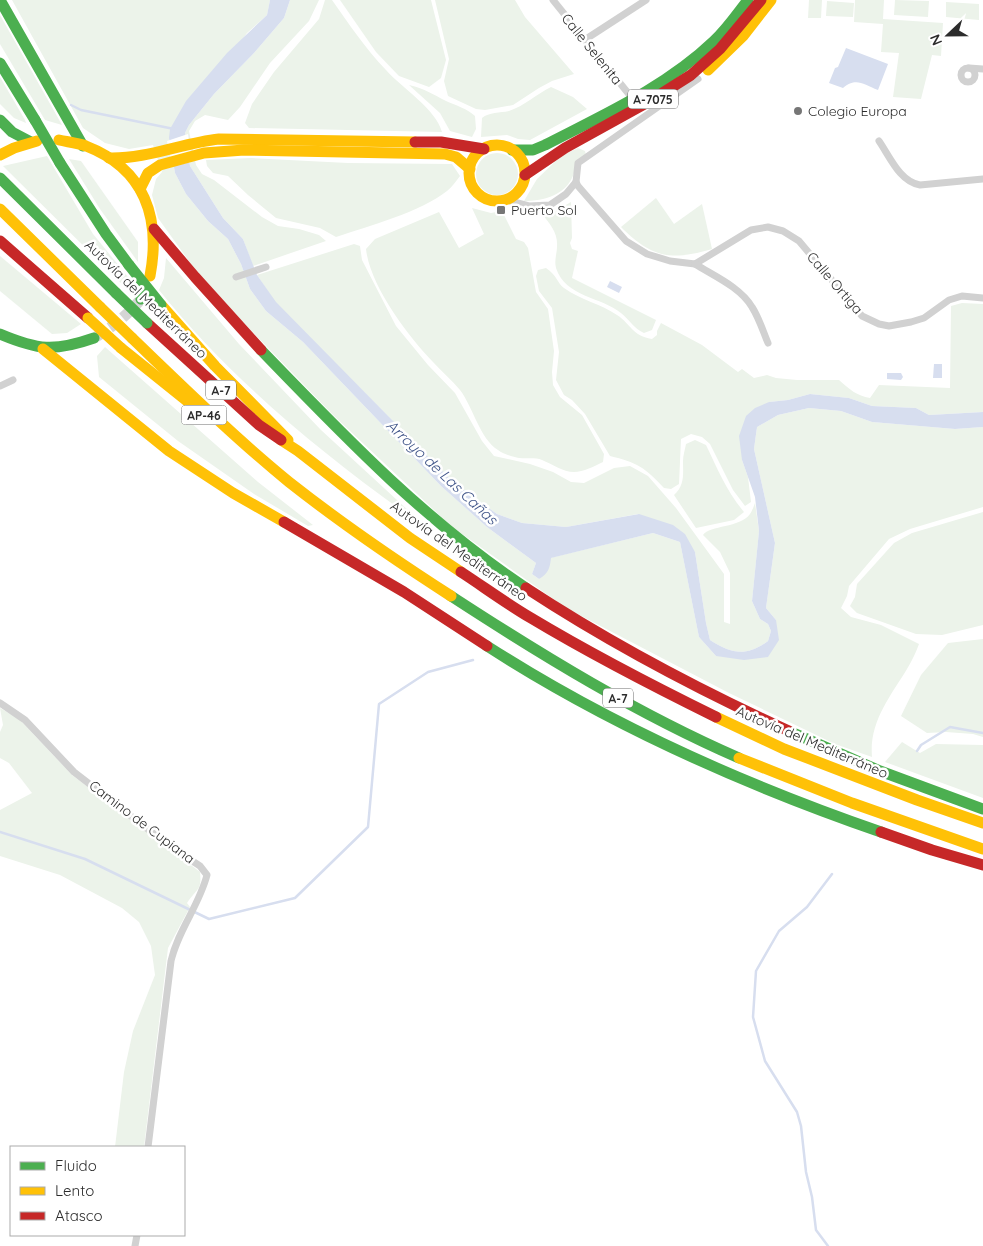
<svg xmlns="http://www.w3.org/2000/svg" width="983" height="1246" font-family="Quicksand,sans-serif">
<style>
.green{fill:#ecf3ea}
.water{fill:#d7deef}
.pier{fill:#fff}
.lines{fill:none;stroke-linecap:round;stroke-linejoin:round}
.stream{stroke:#d7deef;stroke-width:2.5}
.primary-tunnel{stroke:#d5d5d5;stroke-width:11;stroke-dasharray:11 5.5;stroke-linecap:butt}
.street{stroke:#d1d1d1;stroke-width:7}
.fast{stroke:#4caf50;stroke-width:11}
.slow{stroke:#ffc107;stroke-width:11}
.jam{stroke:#c62828;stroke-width:11}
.fast-bridge{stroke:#4caf50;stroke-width:11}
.slow-bridge{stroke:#ffc107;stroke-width:11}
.poi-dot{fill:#767676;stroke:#fff;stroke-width:2}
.labels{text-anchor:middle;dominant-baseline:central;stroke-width:5;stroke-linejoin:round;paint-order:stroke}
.shield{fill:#fff;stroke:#6b6b6b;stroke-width:1}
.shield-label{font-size:12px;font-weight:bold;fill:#2c2c2c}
.street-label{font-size:14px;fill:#2c2c2c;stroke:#fff}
.poi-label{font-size:14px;fill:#2c2c2c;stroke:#fff;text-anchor:start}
.water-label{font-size:15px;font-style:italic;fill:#3f5488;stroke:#fff}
</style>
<rect width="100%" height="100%" fill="#fff"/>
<g class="green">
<path d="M12,0h258l-3,15 -20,18 -78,105 6,35 11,21 22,27 20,18 13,25 9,25 16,22 37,31 138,144 46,41 49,36 -4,11 7,5 11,-21 103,-25 27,9 19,95 17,19 52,1 8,-37 -10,-12 9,-65 -21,-94 3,-22 21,-12 31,-7 32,3 31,11 83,7 28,-2v80l-73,22 -21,10 -40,47 -2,10 -6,12 10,9 30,8 38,19c-3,8 -7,17 -12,25 -17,28 -38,53 -35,88l-37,-13 -106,-51 -163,-85 -115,-82 -118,-111 -129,-133 -46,-64 -6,-23 4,-16 6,-7 -9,-27 -24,4 -24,-6 -22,-15z"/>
<polygon points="290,0 319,0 309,21 270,63 240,107 228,120 205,115 195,121 189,131 196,165 202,174 214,180 262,217 278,226 299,229 319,235 326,241 253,266 243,239 223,218 190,166 185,133 189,125 214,94 254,53 284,18"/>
<path d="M325,0h7c17,24 33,48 54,70 16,18 50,39 56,62l-193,-4 -4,-5 7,-19 22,-32 45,-53z"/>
<polygon points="340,0 431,0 446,60 441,78 429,87 399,76 376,52"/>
<polygon points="435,0 515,0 525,17 574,74 552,81 539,88 513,105 485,110 476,109 448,96 444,81 449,59"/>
<polygon points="809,0 822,0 821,18 808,18"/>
<polygon points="855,0 884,0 883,19 943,23 941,56 932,55 921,99 893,97 899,53 881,52 883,24 854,22"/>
<polygon points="895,0 929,1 928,17 894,15"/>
<polygon points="827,1 854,3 853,17 826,16"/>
<polygon points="946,2 979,4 979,20 946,17"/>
<polygon points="0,15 62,125 45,120 0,44"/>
<polygon points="0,77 25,120 26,123 14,118 0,104"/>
<path d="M409,85c17,4 23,9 37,16 11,5 20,7 29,15l1,13 -4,8 -22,-6 -10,-18z"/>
<path d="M551,87l22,10 14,12 -57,31 -12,-1 -11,-4 -26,2 1,-19c7,-6 18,-5 27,-7 15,-5 28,-17 42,-24z"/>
<path d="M578,148l7,3 1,4c-13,7 -9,7 -12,18 -7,22 -30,28 -50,28l13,-22 24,-23z"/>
<circle cx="497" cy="174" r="21"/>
<polygon points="47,156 93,234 128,277 124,286 3,166"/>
<path d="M251,158l97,5 104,1 8,12c-4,5 -8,11 -13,15 -26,21 -79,35 -111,46l-16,-9 -44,-10 -28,-23 -20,-19 -15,-3 -6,-7 -1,-6z"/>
<polygon points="69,159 81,161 138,242 138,262 100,209"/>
<path d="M656,198l18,26 28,-20 10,45c-41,12 -60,9 -91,-22z"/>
<path d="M571,202l1,36 -2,5 2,6 6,2 -6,27 84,42 -4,10 -8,3c-11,-5 -14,-13 -23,-20 -19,-16 -56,-16 -65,-45 -2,-8 1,-14 1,-22 1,-13 -7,-22 -14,-31l9,-2z"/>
<path d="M472,208l19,5 11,-2 14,28 8,3 4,6 8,44 12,17 6,42 -2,21 1,13 7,12 22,18 22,39 -1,8c-8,4 -20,10 -29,10 -11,0 -22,-8 -32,-12 -7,-3 -15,-1 -23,-2 -6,-1 -16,-4 -21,-8 -18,-11 -25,-43 -38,-60 -8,-10 -19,-19 -27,-28 -25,-26 -63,-76 -67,-113l9,-10 64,-27 20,36 25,-14z"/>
<path d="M354,244l6,2 2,14 34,66 32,39 27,28 27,48 12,15 36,8 23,8 18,10 13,1 30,-15 16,-2 18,10 28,32 48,66v48l6,2v-51l-10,-21 -17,-17c7,-10 37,-7 47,-21 2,-3 4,-8 5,-11l4,28 -7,70 8,18 8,5 3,7 -3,10c-22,16 -36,13 -58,-1l-4,-17 -11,-71 -57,-38 -72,13 -44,-4 -25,-9 -44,-32 -178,-180 -18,-27z"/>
<polygon points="0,256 81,324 67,333 52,334 0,291"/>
<path d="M166,258l73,86 82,86 89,82 -5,1c-90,-65 -176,-136 -246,-223l5,-12z"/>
<path d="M546,268c11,7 11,15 18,20 17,12 37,16 53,27 15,10 14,20 35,24l5,-4v-4l4,-8 41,22 36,27 4,-3 12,9 13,-3 9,3 21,2h42c10,9 18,16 31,18l9,-13 71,3 1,-82 11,-3 21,1v108l-54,3 -13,-7 -44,-2 -23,-8 -39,-4 -22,6 -19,2 -27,58 6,17 3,25 -6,4 -12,-16 -23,-46 -8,-7 -11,-3 -10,5 -2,45 -8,5 -7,-1c-18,-20 -28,-26 -54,-32l-25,-42 -13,-14 -8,-5 -8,-15 3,-28 -7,-44 -13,-17 -3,-15 2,-6z"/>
<polygon points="105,347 258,482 313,525 308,526 254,494 178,441 99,377 97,356"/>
<path d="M695,440l11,5c11,23 21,47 38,67l-10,8 -38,8 -22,-33c11,-10 9,-21 9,-34 0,-6 2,-11 3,-17z"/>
<polygon points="983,512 983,625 942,635 916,634 857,613 850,606 855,597 857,584 894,543 912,533"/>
<polygon points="983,639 983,737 973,734 946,732 927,733 901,716 921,675 948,643"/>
<path d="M0,708l19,11 53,56 128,97c2,19 -3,16 -13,31l3,4 -22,41 -24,199h-29l9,-75 9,-41 22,-56 -4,-29 -12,-24 -17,-14 -62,-33 -60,-19v-46l32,-17 -23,-30 -9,-5v-26l3,-7z"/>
<polygon points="902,742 920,753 936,744 983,745 983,798 885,762"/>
</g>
<g class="water">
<path d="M270,0h20l-6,18 -30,35 -40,41 -25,31 -4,8 5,33 33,52 20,21 14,36 19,27 177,180 44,32 25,9 44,4 73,-13 34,11 12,9 10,18 11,71 4,17c22,14 36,17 58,1l3,-10 -3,-7 -8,-5 -8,-18 7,-70 -4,-34 -13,-37 -3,-24 7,-20 9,-8 14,-6 19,-2 22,-6 39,4 23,8 44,2 13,7 54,-3v15l-28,2 -83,-7 -31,-11 -32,-3 -31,7 -21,12 -3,22 21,94 -9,65 10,12 3,20 -11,17 -24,3 -28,-4 -17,-19 -19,-95 -27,-9 -102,25c-1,10 -3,16 -12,21l-7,-5 4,-11 -49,-36 -46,-41 -138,-144 -37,-31 -16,-22 -9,-25 -13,-25 -20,-18 -22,-27 -11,-21 -6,-35 1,-9 16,-28 41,-48 40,-38z"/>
<path d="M846,48l42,16 -10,26c-15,-6 -22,-13 -35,-2l-14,-5 6,-15 3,-1z"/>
<polygon points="610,281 622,287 619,293 607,287"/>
<polygon points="934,364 942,364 942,378 933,378"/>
<polygon points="887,373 901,373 903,377 901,380 887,379"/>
</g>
<polygon class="pier" points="188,134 192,162 172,166 167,141"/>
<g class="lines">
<g class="stream">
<polyline points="71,105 81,110 174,129"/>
<polyline points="917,751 921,745 950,727 983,733"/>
<polyline points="0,832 85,859 209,919 295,898 368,827 379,704 428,672 473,660"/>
<polyline points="828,1246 816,1230 812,1197 806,1172 801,1126 797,1112 765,1061 753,1017 756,971 779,931 807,907 832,874"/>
</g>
<path class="primary-tunnel" d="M96,337c17,-11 32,-22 45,-38"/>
<g class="street">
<polyline points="553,0 632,98"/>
<polyline points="586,39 646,0"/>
<circle cx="968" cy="75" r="7"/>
<polyline points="969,68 983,69"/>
<path d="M879,141c11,16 21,41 41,44l63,-6"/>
<polyline points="576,182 578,186 626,241 647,254 670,261 695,264 751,230 768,227 783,231 799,241 862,316 879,324 889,326 911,322 924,318 949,300 962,296 983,298"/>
<polyline points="507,200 529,206 550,205 566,194 576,182 578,163 698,79"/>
<path d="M695,264c19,12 45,23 57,43 7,11 11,24 16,36"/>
<polyline points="236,277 266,267"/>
<polyline points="0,386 13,380"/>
<path d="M0,703l25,17 49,52 97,75 29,19 7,9c-8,31 -29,55 -36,86l-23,186"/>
<polyline points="135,1246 137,1235"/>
</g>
<g class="fast">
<polyline points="0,0 83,146"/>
<polyline points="0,63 35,120"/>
<polyline points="0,120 12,132 31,142"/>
<path d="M512,150h21l12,-5c58,-30 121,-58 169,-104 13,-12 23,-27 34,-41"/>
<polyline points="60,163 106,234 129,265"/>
<polyline points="0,178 116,293"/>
<polyline points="141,299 143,295"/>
<path d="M0,334c38,16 54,18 94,4"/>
<path d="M261,350c83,86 165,172 265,238"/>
<path d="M451,596c92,60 187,118 288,162"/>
<path d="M487,646c121,78 258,139 394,186"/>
<polyline points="791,732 880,771 983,809"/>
</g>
<g class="slow">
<polyline points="708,70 743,36 771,0"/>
<path d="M59,140c9,2 18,3 27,6 59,23 75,72 64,130"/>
<circle cx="497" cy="173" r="28"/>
<polyline points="0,155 14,148 37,141"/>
<path d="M109,158c38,1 73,-15 110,-19l196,3"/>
<polyline points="140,189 148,173 160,165 204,153 244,150 445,154 456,157 470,169"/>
<polyline points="0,209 100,307"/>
<polyline points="161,305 215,366 288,440"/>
<path d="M132,338c51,49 102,99 157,144 52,41 106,78 162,114"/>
<polyline points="121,348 192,405"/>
<polyline points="43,349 169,451 233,493 284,522"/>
<polyline points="281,440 298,451 410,538 461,572"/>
<polyline points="716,717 784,749 917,800 983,823"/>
<polyline points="739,758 852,803 983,849"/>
</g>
<g class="jam">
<polyline points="415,142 441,142 484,149"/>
<polyline points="525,175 565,148 650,101 691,75 720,49 761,0"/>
<polyline points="154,229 195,277 261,350"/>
<polyline points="0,241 88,318"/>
<polyline points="147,323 259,425 281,440"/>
<polyline points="284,522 404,592 487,646"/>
<path d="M461,572c23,15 46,32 70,46 60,36 122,68 185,99"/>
<path d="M526,588c84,55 173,102 265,144"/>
<polyline points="881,832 932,850 983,865"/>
</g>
<g class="fast-bridge">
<polyline points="35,120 60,163"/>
<polyline points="129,265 161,305"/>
<polyline points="116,293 147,323"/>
</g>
<g class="slow-bridge">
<polyline points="100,307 132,338"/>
<polyline points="88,318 121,348"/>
</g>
</g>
<g class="poi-dot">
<circle cx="798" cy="111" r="5"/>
<rect x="496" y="205" width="10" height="10" rx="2.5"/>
</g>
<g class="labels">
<g class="shield">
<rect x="628" y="89.5" width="50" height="19" rx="4"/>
<rect x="206" y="380.5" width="30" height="19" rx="4"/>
<rect x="181.5" y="405.5" width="45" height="19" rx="4"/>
<rect x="603" y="688.5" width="30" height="19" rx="4"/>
</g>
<g class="shield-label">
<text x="653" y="99">A-7075</text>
<text x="221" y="390">A-7</text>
<text x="204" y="415">AP-46</text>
<text x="618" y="698">A-7</text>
</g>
<g class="street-label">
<text transform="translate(592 49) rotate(51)">Calle Selenita</text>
<text transform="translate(835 283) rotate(49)">Calle Ortiga</text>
<text transform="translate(146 299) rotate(44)">Autovía del Mediterráneo</text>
<text transform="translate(459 551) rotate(35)">Autovía del Mediterráneo</text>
<text transform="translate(812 742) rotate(23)">Autovía del Mediterráneo</text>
<text transform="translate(142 822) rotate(37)">Camino de Cupiana</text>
</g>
<g class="poi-label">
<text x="808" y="111">Colegio Europa</text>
<text x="511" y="210">Puerto Sol</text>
</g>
<g class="water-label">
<text transform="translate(442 472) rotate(43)">Arroyo de Las Cañas</text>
</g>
</g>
<rect x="10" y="1146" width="175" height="90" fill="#ffffff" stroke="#ababab"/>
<rect x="20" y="1162" width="25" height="8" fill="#4caf50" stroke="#ababab"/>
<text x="55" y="1171" font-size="15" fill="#2c2c2c">Fluido</text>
<rect x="20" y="1187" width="25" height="8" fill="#ffc107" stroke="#ababab"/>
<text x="55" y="1196" font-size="15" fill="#2c2c2c">Lento</text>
<rect x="20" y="1212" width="25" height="8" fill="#c62828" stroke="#ababab"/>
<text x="55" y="1221" font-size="15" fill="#2c2c2c">Atasco</text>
<g transform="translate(948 35) rotate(248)" stroke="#ffffff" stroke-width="4" paint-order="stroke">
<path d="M0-4L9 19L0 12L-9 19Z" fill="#2c2c2c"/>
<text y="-8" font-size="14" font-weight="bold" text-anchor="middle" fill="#2c2c2c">N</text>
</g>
</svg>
